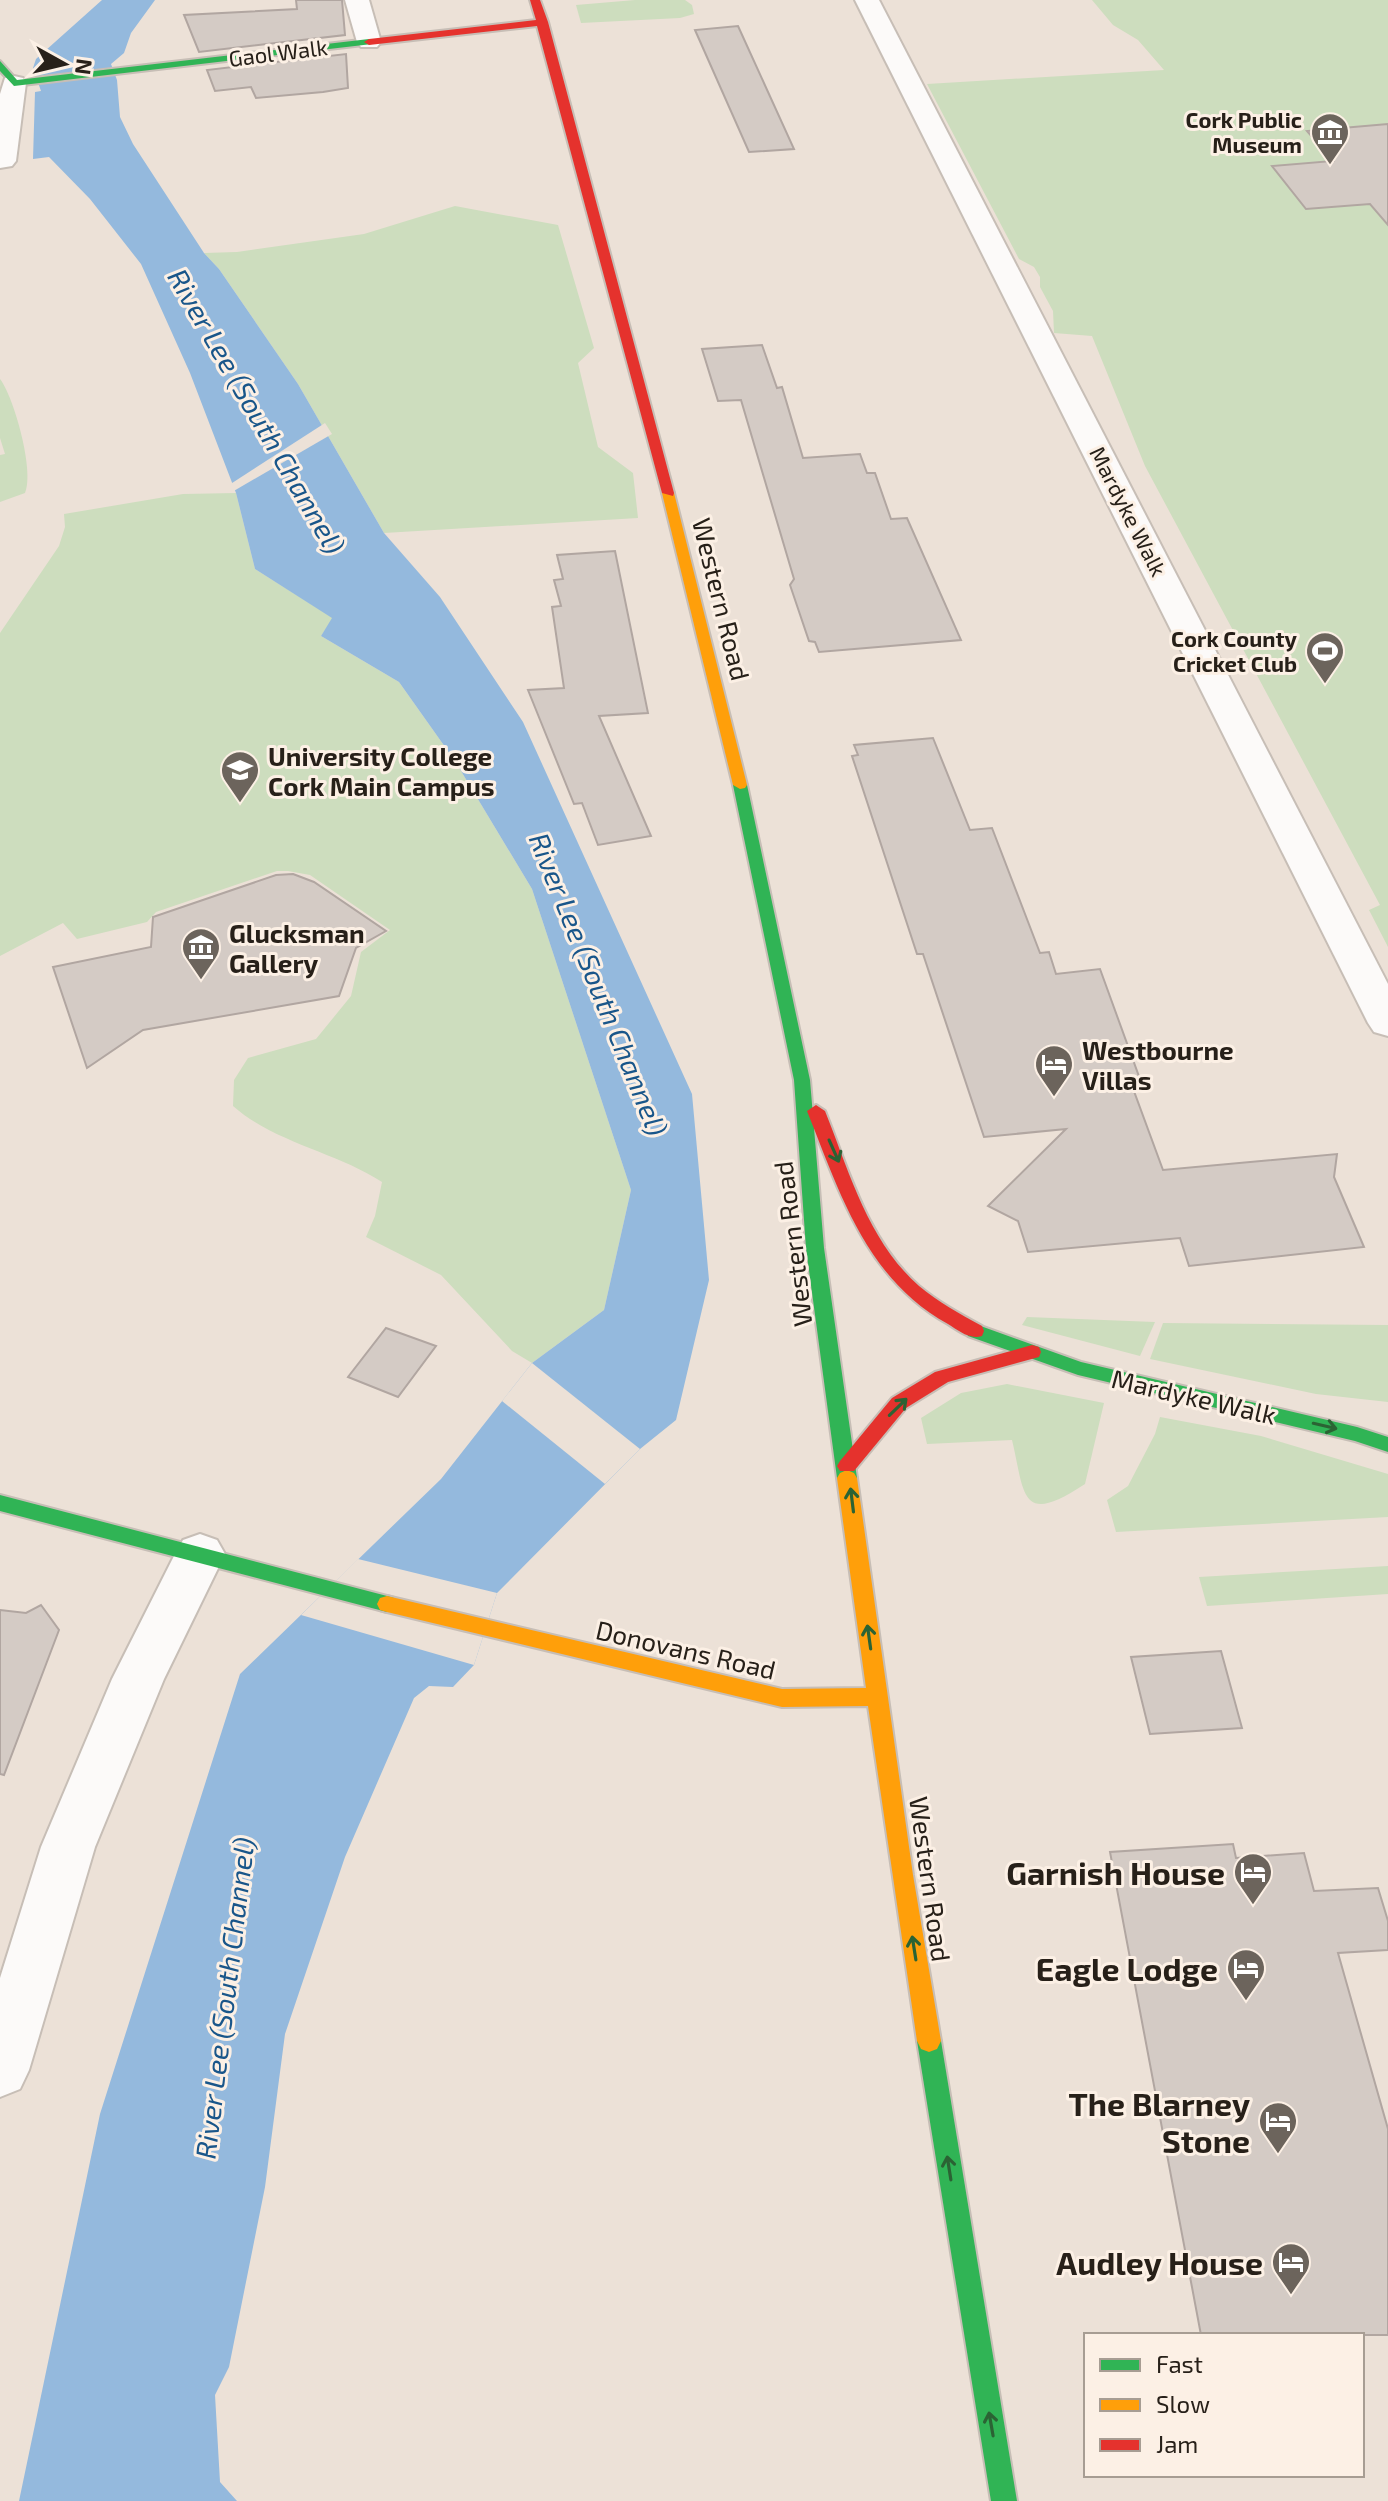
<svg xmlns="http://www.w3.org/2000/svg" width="1388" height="2501" font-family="'Exo 2',sans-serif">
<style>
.green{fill:#cdddbe}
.water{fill:#94b9dd}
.pier{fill:#ece1d7}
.building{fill:#d4cbc5;stroke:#b1a6a1;stroke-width:2}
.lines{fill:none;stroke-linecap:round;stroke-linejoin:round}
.street-casing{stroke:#c7beb6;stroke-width:4}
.fast-casing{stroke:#c7beb6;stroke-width:4}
.slow-casing{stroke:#c7beb6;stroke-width:4}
.jam-casing{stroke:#c7beb6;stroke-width:4}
.street{fill:#fcfaf9;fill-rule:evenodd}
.fast{fill:#30b455;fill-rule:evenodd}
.slow{fill:#ff9f0a;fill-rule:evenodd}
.jam{fill:#e5322d;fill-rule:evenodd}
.oneway{stroke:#2b6334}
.labels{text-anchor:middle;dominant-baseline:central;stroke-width:6;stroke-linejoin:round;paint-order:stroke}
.far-street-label{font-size:22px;fill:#272019;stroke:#fcf0e5}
.far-poi-label{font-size:22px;font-weight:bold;fill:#272019;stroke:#fcf0e5;text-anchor:end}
.street-label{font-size:26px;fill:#272019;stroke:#fcf0e5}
.poi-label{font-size:26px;font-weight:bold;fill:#272019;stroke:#fcf0e5;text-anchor:start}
.water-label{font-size:28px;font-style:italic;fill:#19568a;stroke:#fcf0e5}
.near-poi-label{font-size:32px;font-weight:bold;fill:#272019;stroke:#fcf0e5;text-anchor:end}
</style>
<rect width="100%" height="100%" fill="#ece1d7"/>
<g class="green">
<polygon points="635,0 685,0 692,5 694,14 680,18 581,23 576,5"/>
<polygon points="1092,0 1388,0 1388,947 1369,910 1380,905 1145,466 1092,336 1054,333 1053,311 1040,287 1040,277 1034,267 1019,259 927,84 1164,70 1138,40 1113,25"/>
<polygon points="455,206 558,225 594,348 578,363 598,447 633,473 638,518 384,533 298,384 219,269 204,253 237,252 364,234"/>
<path d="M0,379c14,18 35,93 25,114l-25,9v-47l5,-1 -5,-16z"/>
<path d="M236,493l19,76 78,49 -12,18 78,46 56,79 77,128 99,301 -27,120 -72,53 -20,-12 -71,-76 -75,-38 9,-21 7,-34c-46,-30 -107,-39 -149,-76l1,-26 14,-22 68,-19 35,-43 10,-44 29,-22 -80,-55 -22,-4h-11l-121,41 -9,10 -70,17 -14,-16 -63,33v-323l59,-87 6,-19 -1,-13 119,-20z"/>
<polygon points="1027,1317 1155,1322 1140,1356 1022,1325"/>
<polygon points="1163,1323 1388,1325 1388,1402 1316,1394 1150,1359"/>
<path d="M1007,1384l97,19 -19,81c-65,43 -60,11 -73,-44l-85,4 -6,-26 40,-25z"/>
<polygon points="1160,1417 1261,1436 1388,1474 1388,1517 1116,1532 1107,1500 1128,1486 1155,1434"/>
<polygon points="1388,1566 1388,1594 1207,1606 1199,1577"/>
</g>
<polygon class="water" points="102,0 155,0 131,33 124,53 111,64 117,80 120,117 133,144 204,253 219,269 298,384 384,533 440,597 523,722 692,1094 709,1280 676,1420 640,1449 497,1593 474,1665 453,1687 429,1686 414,1698 345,1857 285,2034 265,2187 229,2367 215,2395 220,2482 237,2501 19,2501 100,2114 240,1674 441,1479 532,1363 604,1310 631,1190 532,889 455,761 399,682 321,636 332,618 255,569 236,493 190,373 141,264 90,199 49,157 33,159 35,92 41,91 33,68 36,59"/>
<g class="pier">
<polygon points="325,423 332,434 232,492 229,485"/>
<polygon points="532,1363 640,1449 605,1484 502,1401"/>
<polygon points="358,1559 497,1593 474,1665 301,1615"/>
</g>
<g class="building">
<polygon points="296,0 342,0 345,35 199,52 184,15 297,9"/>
<polygon points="738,26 794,149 749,152 695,30"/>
<polygon points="346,54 348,88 323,92 256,98 251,87 215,91 207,70"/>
<polygon points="1388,124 1388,225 1370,204 1306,209 1272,166 1333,161 1307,131"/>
<polygon points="762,345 777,388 782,387 803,458 860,454 867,473 875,473 891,519 907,518 961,640 819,652 815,642 809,641 790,585 794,579 741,400 718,401 702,349"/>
<polygon points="615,551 648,713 599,716 651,836 598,845 582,803 574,804 528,690 564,688 552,607 561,606 554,580 563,579 557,555"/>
<polygon points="933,738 970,830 992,828 1040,953 1049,952 1056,974 1100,969 1141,1082 1131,1083 1163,1170 1337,1154 1334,1177 1364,1247 1189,1266 1180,1238 1028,1252 1018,1221 988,1206 1066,1129 984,1137 923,954 917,954 852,756 858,755 854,745"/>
<polygon points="293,874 314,882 386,931 356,948 339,996 143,1030 87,1068 53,967 151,947 153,917 276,875"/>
<polygon points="386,1328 436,1346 398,1397 348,1377"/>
<polygon points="41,1605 59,1630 4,1775 0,1774 0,1610 26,1613"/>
<polygon points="1221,1651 1242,1728 1150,1734 1131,1657"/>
<polygon points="1233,1844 1236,1858 1304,1853 1314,1891 1378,1888 1388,1921 1388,1950 1338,1953 1388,2129 1388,2335 1201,2335 1110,1852"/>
</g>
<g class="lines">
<g class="street-casing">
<g id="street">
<polygon points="345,0 369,0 381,42 377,47 361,47 357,42"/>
<polygon points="855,0 879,0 1388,984 1388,1036 1374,1032 1368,1023"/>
<polygon points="14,76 23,78 26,83 16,161 12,166 0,168 0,94 5,78"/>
<polygon points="200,1534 217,1540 225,1554 164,1679 95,1847 29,2070 20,2089 0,2097 0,1978 41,1847 112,1679 175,1554 183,1540"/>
</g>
</g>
<g class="fast-casing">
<g id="fast">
<polygon points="369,39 372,40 372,44 14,86 0,71 0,61 17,80"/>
<polygon points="740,781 747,785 810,1080 824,1248 857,1478 854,1483 840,1483 837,1478 806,1248 794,1080 733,785"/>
<polygon points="975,1324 1081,1362 1357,1427 1388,1437 1388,1452 1355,1441 1078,1375 968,1336 966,1331 968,1326"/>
<polygon points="0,1495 387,1596 394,1598 397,1604 394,1610 387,1612 0,1511"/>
<polygon points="929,2030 937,2033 941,2041 1017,2501 991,2501 917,2041 921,2033"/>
</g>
</g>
<g class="slow-casing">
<g id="slow">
<polygon points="668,489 674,493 747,785 745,788 740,789 733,785 662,493"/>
<polygon points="847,1470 854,1473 857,1478 913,1875 941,2041 937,2049 929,2052 921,2049 917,2041 868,1706 782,1707 387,1612 380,1610 377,1604 380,1598 387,1596 782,1689 866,1688 837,1478 840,1473"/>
</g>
</g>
<g class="jam-casing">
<g id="jam">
<polygon points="530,0 540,0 548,22 674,493 673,496 662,493 537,26 369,45 364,42 369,39 536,20"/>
<path d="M816,1105l9,6c24,60 43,130 94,175 19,16 41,28 63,40l2,5 -2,5c-13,4 -24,-6 -34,-12 -82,-45 -108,-131 -141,-213z"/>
<polygon points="1032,1345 1039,1347 1041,1352 1039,1357 948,1382 906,1408 854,1471 840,1471 837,1466 840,1461 892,1398 935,1372"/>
</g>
</g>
<use href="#street" class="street"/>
<use href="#fast" class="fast"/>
<use href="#slow" class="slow"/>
<use href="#jam" class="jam"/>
</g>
<defs><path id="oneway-shaft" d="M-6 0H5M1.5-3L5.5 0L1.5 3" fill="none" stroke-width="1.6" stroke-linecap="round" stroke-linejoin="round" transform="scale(2)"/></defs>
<g class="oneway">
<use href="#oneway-shaft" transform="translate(834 1151) rotate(66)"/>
<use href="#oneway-shaft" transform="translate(898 1407) rotate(-44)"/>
<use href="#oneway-shaft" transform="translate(1325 1426) rotate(13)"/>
<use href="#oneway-shaft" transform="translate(852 1500) rotate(-97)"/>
<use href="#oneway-shaft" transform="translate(869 1637) rotate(-98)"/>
<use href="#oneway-shaft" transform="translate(914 1948) rotate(-99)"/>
<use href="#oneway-shaft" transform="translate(949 2168) rotate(-99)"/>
<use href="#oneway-shaft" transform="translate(991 2424) rotate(-100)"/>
</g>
<defs>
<g id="museum-pin" transform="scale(2)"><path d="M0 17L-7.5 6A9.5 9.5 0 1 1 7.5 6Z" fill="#6c645c" stroke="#fcf0e5"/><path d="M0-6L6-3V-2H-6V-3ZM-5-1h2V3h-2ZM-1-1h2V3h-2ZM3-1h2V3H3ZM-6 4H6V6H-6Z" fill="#fff"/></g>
<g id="stadium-pin" transform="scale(2)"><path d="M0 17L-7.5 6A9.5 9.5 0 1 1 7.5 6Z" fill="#6c645c" stroke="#fcf0e5"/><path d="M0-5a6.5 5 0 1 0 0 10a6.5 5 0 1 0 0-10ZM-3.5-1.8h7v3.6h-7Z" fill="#fff"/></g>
<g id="university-pin" transform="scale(2)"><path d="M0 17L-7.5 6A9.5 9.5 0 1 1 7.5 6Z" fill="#6c645c" stroke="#fcf0e5"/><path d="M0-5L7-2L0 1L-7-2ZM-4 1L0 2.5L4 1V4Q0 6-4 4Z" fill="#fff"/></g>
<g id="hotel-pin" transform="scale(2)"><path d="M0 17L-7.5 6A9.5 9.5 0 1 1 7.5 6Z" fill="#6c645c" stroke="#fcf0e5"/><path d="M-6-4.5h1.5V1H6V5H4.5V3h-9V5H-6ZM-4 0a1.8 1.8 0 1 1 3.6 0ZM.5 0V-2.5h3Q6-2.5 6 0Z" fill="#fff"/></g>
</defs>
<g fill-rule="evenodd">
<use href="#museum-pin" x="1330" y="132"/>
<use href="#stadium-pin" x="1325" y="651"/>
<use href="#university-pin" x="240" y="770"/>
<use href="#museum-pin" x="201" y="947"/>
<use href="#hotel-pin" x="1054" y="1064"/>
<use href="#hotel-pin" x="1253" y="1872"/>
<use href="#hotel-pin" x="1246" y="1968"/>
<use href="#hotel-pin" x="1278" y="2121"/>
<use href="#hotel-pin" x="1291" y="2262"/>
</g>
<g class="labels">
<g class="far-street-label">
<text transform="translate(278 52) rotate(-7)">Gaol Walk</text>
<text transform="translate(1129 511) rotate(63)">Mardyke Walk</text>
</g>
<g class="far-poi-label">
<text x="1302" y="119">Cork Public<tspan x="1302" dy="25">Museum</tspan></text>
<text x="1297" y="638">Cork County<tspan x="1297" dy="25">Cricket Club</tspan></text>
</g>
<g class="street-label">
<text transform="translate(722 599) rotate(76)">Western Road</text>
<text transform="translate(792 1244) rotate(-97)">Western Road</text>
<text transform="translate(1194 1396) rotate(13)">Mardyke Walk</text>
<text transform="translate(686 1649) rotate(13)">Donovans Road</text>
<text transform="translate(931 1879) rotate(82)">Western Road</text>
</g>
<g class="poi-label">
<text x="268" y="755">University College<tspan x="268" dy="30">Cork Main Campus</tspan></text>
<text x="229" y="932">Glucksman<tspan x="229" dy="30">Gallery</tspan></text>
<text x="1082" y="1049">Westbourne<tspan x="1082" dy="30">Villas</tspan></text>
</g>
<g class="water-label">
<text transform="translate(257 411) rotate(60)">River Lee (South Channel)</text>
<text transform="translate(599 984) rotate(68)">River Lee (South Channel)</text>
<text transform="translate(224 1998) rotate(-83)">River Lee (South Channel)</text>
</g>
<g class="near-poi-label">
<text x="1225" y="1872">Garnish House</text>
<text x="1218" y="1968">Eagle Lodge</text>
<text x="1250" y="2103">The Blarney<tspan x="1250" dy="37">Stone</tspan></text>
<text x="1263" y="2262">Audley House</text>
</g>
</g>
<rect x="1084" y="2333" width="280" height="144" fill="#fcf0e5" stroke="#a79d93" stroke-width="2"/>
<rect x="1100" y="2359" width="40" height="12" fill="#30b455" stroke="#a79d93" stroke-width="2"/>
<text x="1156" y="2373" font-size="24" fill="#272019">Fast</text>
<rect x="1100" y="2399" width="40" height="12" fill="#ff9f0a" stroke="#a79d93" stroke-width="2"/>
<text x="1156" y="2413" font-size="24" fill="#272019">Slow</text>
<rect x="1100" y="2439" width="40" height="12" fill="#e5322d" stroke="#a79d93" stroke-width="2"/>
<text x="1156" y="2453" font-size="24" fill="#272019">Jam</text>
<g transform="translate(64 64) rotate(98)" stroke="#fcf0e5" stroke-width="6" paint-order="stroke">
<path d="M0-6L14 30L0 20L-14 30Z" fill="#272019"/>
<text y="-12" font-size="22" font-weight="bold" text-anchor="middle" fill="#272019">N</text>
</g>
</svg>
